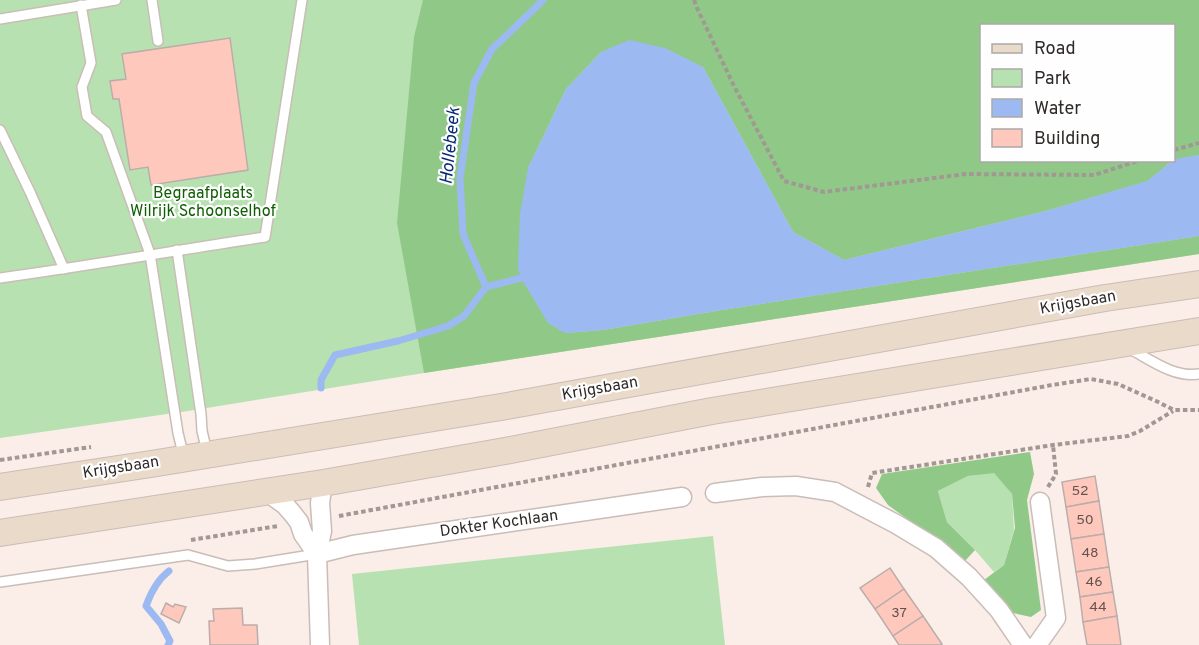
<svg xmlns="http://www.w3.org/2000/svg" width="1199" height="645" font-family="Overpass,sans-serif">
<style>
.green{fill:#b7e1b1;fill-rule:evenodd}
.forest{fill:#90c987}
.water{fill:#9cb9f2}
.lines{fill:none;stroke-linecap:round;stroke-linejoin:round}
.stream{stroke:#9cb9f2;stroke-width:7}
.building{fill:#ffc8bc;stroke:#bbadaa;stroke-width:1.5}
.lane-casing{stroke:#cabdb7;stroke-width:12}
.street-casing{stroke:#cabdb7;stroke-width:21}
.secondary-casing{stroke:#cabdb7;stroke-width:28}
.path{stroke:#a19793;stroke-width:4;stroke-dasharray:4.5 3;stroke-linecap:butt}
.lane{stroke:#fff;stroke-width:9}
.street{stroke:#fff;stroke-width:18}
.secondary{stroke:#eadac9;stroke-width:26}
.labels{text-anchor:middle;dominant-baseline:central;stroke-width:4.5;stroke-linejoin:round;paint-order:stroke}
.number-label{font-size:14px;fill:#63524d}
.park-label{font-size:16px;fill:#0f5e01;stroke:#fefefe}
.street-label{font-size:16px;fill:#2f2a28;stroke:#fefefe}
.water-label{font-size:18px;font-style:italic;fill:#092978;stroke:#fefefe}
</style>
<rect width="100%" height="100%" fill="#fbede8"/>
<g class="green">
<path d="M0,0h1199v254l-775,119 -236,38 -188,27zM982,26h192v134h-192z"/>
<polygon points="994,472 1012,494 1014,530 1004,565 994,572 975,550 947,522 938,491 968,476"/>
<polygon points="713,536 725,645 359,645 352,574"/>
</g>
<g class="forest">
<polygon points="423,0 1199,0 1199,155 1174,160 1174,26 982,26 982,160 1173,160 1148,181 1046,211 844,260 793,232 703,67 601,52 566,89 528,168 565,333 603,330 722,310 1199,236 1199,254 424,373 397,223 414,37"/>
<polygon points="1030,452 1034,474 1027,500 1041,610 1031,617 1013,613 984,580 1004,565 1015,528 1012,494 994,473 968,476 938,491 947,522 975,550 965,561 888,505 876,488 882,474"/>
</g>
<polygon class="water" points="629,40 665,48 703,67 793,232 844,260 1046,211 1147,181 1175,159 1199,155 1199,236 722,310 603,330 565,333 548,323 521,278 518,268 520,214 528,168 566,89 601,52"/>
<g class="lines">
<g class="stream">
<polyline points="486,287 521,278"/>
<polyline points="321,388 321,380 335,355 398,341 448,326 464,316 486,287 463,234 460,178 474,83 492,49 530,13 543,0"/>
<path d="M168,645l2,-4 -9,-17 -15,-18c5,-14 11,-26 23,-35"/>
</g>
</g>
<g class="building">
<polygon points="230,38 248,170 151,185 148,167 130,170 119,99 113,99 110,81 126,79 122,54"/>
<polygon points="1095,476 1099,501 1066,507 1062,482"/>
<polygon points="1099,501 1104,534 1071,539 1066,507"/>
<polygon points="1104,534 1109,567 1076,572 1071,539"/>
<polygon points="1109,567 1113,592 1080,597 1076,572"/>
<polygon points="890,568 904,589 875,609 860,588"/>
<polygon points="904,589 923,616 893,636 875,609"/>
<polygon points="1113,592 1117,616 1083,622 1080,597"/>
<polygon points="166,603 173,607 175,604 186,607 179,623 161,614"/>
<polygon points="242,608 243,625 257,625 258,645 210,645 209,621 214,621 213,609"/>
<polygon points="923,616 942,644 940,645 899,645 893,636"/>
<polygon points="1117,616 1121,645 1087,645 1083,622"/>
</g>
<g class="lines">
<g class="lane-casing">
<g id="lane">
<polyline points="152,0 158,41"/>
<polyline points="81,5 91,63 82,87 87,116 106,132 150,254 178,433 184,458"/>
<polyline points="0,19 116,0"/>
<polyline points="0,130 30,192 64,269"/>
<polyline points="177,250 201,414 202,431 207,452"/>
<path d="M0,278c89,-12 177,-28 265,-41l37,-237"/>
<path d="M1130,349c21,11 44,29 69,25"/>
<polyline points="0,582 188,555 228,566 255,564 317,554"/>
</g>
</g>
<g class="street-casing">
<g id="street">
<polyline points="267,492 285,505 292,513 299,522 303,534 317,554"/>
<polyline points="715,493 762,487 796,486 835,492 896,524 936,548 969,577 999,610 1023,645"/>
<polyline points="317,554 353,545 682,497"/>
<polyline points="320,645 317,554 322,531 320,503 323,483"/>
<polyline points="1037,645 1056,618 1040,502"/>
</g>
</g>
<g class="secondary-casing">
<g id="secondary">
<polyline points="0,487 151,464 507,406 1105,298 1199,284"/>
<polyline points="0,533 323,483 505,451 712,411 1199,331"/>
</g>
</g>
<g class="path">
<polyline points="694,0 697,8 734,86 784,181 824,192 966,174 1094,175 1141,160"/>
<polyline points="1174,150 1199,143"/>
<polyline points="0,460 91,447"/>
<polyline points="868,487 872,473 1053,445 1128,436 1140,431 1173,411"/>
<polyline points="1048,487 1056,474 1053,445"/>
<polyline points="339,516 1052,385 1091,379 1118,384 1156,401 1174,410 1199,410"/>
<polyline points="191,540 278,526"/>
</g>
<use href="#lane" class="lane"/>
<use href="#street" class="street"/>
<use href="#secondary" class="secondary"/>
</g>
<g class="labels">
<g class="number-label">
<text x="1080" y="491">52</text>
<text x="1085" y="520">50</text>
<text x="1090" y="553">48</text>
<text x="1094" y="582">46</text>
<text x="1098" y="607">44</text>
<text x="899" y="613">37</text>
</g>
<g class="park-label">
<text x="203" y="194">Begraafplaats<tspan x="203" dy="18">Wilrijk Schoonselhof</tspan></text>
</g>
<g class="street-label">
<text transform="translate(1078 303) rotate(-10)">Krijgsbaan</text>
<text transform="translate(600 389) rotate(-10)">Krijgsbaan</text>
<text transform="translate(121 468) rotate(-9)">Krijgsbaan</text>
<text transform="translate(499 524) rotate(-8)">Dokter Kochlaan</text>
</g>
<g class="water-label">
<text transform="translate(451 146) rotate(-84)">Hollebeek</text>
</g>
</g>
<rect x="980" y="24" width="195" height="138" fill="#fefefe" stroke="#aba9a8" stroke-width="1.5"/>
<rect x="992" y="44" width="30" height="9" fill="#eadac9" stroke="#aba9a8" stroke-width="1.5"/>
<text x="1034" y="54" font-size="18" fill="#2f2a28">Road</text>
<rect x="992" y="69" width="30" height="18" fill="#b7e1b1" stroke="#aba9a8" stroke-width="1.5"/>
<text x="1034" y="84" font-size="18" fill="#2f2a28">Park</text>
<rect x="992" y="99" width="30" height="18" fill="#9cb9f2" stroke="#aba9a8" stroke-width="1.5"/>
<text x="1034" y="114" font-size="18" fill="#2f2a28">Water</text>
<rect x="992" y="129" width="30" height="18" fill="#ffc8bc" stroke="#aba9a8" stroke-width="1.5"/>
<text x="1034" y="144" font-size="18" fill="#2f2a28">Building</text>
</svg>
